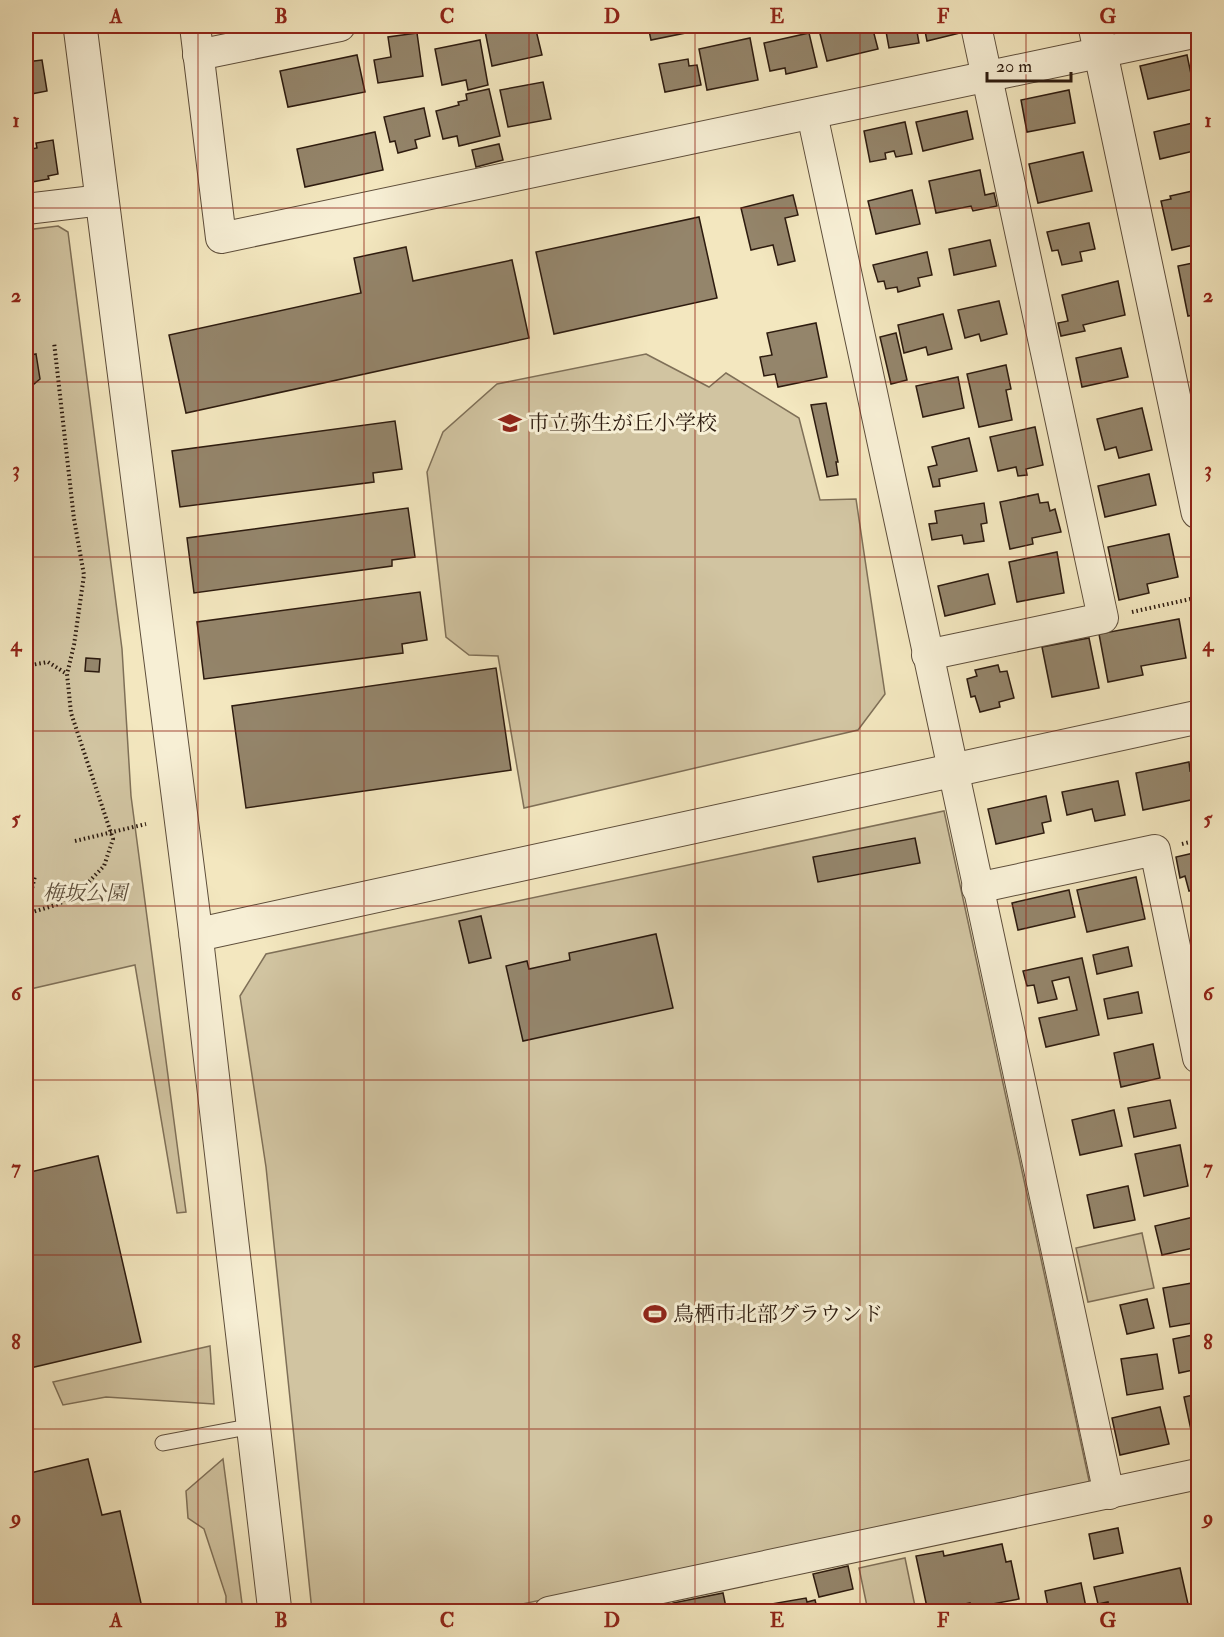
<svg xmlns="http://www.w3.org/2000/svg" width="1224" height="1637" font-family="'IM FELL Double Pica','Noto Serif JP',serif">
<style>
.green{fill:#d1c4a1;stroke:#7f7058;stroke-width:1.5}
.building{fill:#94856b;stroke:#2d1b0f;stroke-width:1.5}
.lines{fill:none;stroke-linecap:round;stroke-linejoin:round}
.service-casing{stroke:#5e4e3b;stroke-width:17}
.minor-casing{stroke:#5e4e3b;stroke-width:32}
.tertiary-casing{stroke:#5e4e3b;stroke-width:35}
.path{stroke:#2d1b0f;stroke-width:4;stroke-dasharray:1.5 3;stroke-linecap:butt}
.service{stroke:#f7efd5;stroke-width:15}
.minor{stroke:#f7efd5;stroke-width:30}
.tertiary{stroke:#f7efd5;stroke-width:33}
.grid{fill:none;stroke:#8f2418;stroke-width:1.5;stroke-opacity:0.55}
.labels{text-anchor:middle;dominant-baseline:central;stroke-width:6;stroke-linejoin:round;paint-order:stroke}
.poi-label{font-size:21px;fill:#2d1b0f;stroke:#f7efd5;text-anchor:start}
.park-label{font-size:21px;font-style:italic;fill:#5e4e3b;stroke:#f7efd5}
.neatline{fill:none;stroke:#8f2418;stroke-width:2}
.grid-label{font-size:20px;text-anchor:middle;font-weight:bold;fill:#8f2418}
</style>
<rect width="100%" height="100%" fill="#f3e7bf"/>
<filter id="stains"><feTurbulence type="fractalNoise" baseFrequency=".00333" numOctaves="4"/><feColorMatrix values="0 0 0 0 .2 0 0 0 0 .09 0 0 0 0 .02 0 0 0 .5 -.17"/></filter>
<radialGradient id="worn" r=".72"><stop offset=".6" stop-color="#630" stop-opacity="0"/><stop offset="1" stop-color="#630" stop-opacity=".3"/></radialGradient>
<g class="green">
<polygon points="58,226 68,232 122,649 131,796 186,1212 177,1213 135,965 26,990 26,230"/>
<polygon points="646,354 709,387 726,373 799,418 820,500 856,499 885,694 858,730 524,808 498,656 469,655 446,637 427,472 443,432 497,384"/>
<polygon points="944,811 1090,1485 489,1611 312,1611 266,1167 240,996 266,954"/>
<polygon points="1142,1233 1154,1288 1088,1302 1076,1248"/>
<polygon points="210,1346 214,1404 106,1397 63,1405 53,1382"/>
<polygon points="223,1459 243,1611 226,1611 226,1596 204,1529 188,1518 186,1491"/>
<polygon points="905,1558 916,1611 868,1611 859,1568"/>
</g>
<g class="building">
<polygon points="484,26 535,26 542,55 492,66"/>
<polygon points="648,26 720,26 651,40"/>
<polygon points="839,26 872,26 878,49 827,61 819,30"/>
<polygon points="885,26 916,26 919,43 889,48"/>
<polygon points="924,26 958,26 960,33 927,41"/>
<polygon points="417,33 423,76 378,83 374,60 391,57 388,37"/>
<polygon points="809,33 817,67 786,74 785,68 770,71 764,43"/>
<polygon points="750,38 758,80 707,90 699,49"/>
<polygon points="480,40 488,85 468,90 466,80 442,85 435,49"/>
<polygon points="357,55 365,92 288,107 280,71"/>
<polygon points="1187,55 1191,74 1198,72 1198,88 1148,99 1140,66"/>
<polygon points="688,59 689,66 697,65 701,85 665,92 659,64"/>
<polygon points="42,60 47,91 26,95 26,62"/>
<polygon points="543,82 551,119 508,127 500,90"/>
<polygon points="489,89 500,136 459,146 457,136 443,139 436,111 459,105 458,102 467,100 466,94"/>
<polygon points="1069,90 1075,123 1027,132 1021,100"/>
<polygon points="424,108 430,136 415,140 417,148 398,153 395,141 390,142 384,117"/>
<polygon points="967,111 973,139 923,151 916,122"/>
<polygon points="905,122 912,154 896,157 894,151 885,153 886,159 870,162 864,131"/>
<polygon points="1193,123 1198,150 1160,159 1154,132"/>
<polygon points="375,132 383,170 305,187 297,149"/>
<polygon points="53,140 58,174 48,176 49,179 26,183 26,150 37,148 36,143"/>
<polygon points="499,144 503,160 476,167 472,150"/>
<polygon points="1083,152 1092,191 1038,203 1029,164"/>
<polygon points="980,170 985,195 994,193 997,206 973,211 971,206 936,213 929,181"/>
<polygon points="912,190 920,224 876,234 868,201"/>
<polygon points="1197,190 1198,244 1172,250 1161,201 1171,199 1170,196"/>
<polygon points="793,195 798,215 785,218 795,261 778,265 773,245 751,250 741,208"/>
<polygon points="699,217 717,298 554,334 536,252"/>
<polygon points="1089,223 1095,249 1080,252 1082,261 1062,265 1058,250 1052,251 1047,232"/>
<polygon points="990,240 996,266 954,275 949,249"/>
<polygon points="406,247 413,281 512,260 529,338 186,413 169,335 361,293 354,258"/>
<polygon points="927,252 932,275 918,278 920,286 898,292 897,287 886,289 884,281 878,282 873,265"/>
<polygon points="1198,262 1198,314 1188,316 1178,266"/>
<polygon points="1118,281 1125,315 1083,325 1085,331 1061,336 1058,323 1068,321 1062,295"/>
<polygon points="999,301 1007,334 981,341 979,334 965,338 958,310"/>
<polygon points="943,314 952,349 928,355 926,347 904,353 898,325"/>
<polygon points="816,323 827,377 778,387 775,374 764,376 760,357 772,355 767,333"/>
<polygon points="896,333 907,380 891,384 880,337"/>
<polygon points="1121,348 1128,377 1082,387 1076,358"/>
<polygon points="36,354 40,379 34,384 26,386 26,356"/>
<polygon points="1006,365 1011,389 1006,390 1012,420 979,427 967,374"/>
<polygon points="958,377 964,408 923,417 916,386"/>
<polygon points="826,403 838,462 836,462 838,475 827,477 811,405"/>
<polygon points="1142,408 1152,450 1119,458 1116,447 1105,450 1097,419"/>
<polygon points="395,421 402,469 373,473 374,482 180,507 172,451"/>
<polygon points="1035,427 1043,465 1026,469 1027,475 1018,476 1016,467 998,471 990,437"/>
<polygon points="969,438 977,471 939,479 940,486 933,487 928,467 937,465 932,447"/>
<polygon points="1149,474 1156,505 1105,517 1098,486"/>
<polygon points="1038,494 1040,503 1048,502 1050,511 1055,509 1061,532 1032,538 1033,544 1010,549 1000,502"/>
<polygon points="984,503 987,523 981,524 984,541 964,544 962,535 932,540 929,524 937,523 935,511"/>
<polygon points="408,508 415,557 392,560 392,566 194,593 187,538"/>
<polygon points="1169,534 1178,577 1147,584 1149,593 1119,600 1108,547"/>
<polygon points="1057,552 1064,593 1017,602 1009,562"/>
<polygon points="988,574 995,604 945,616 938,586"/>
<polygon points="420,592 427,640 402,644 403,653 204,679 197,622"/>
<polygon points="1179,619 1186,658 1141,666 1143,675 1108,682 1099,634"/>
<polygon points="1089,638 1099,688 1052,697 1042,647"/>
<polygon points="86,658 100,659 99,672 85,671"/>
<polygon points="998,665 1000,672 1007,671 1014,698 999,702 1000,707 980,712 975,696 971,697 967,679 977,676 975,670"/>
<polygon points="496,668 511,770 246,808 232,706"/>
<polygon points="1189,762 1190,771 1198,769 1198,809 1193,810 1191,800 1143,810 1136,773"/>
<polygon points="1118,781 1125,815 1095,821 1092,809 1067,815 1062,792"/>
<polygon points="1046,796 1051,821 1042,823 1044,833 996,844 988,809"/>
<polygon points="915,838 920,863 818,882 813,857"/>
<polygon points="1198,852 1198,889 1189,891 1185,876 1180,878 1176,857"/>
<polygon points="1136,877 1145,919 1087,932 1077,890"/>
<polygon points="1069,890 1075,917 1018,930 1012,903"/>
<polygon points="481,916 491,958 469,963 459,921"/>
<polygon points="656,934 673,1008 523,1041 506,966 527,961 529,969 570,960 569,953"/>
<polygon points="1128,947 1132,966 1097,974 1093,955"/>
<polygon points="1082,958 1099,1035 1046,1047 1039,1018 1077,1010 1069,977 1052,981 1057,999 1038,1003 1034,985 1027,986 1023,971"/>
<polygon points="1138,992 1142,1013 1108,1019 1104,999"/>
<polygon points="1153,1044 1160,1078 1121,1087 1114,1053"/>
<polygon points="1170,1100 1176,1128 1134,1137 1128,1108"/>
<polygon points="1114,1110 1122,1146 1080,1155 1072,1120"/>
<polygon points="1180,1145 1188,1186 1144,1196 1135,1154"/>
<polygon points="98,1156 141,1342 26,1369 26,1173"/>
<polygon points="1128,1186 1135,1220 1094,1228 1087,1195"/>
<polygon points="1198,1216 1198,1247 1162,1255 1155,1226"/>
<polygon points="1198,1282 1198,1322 1170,1327 1163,1288"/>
<polygon points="1147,1299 1154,1328 1127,1334 1120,1305"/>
<polygon points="1198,1334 1198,1369 1179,1373 1173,1339"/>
<polygon points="1157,1354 1163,1389 1127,1395 1121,1359"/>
<polygon points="1198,1394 1198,1434 1192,1435 1184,1397"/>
<polygon points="1160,1407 1169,1444 1120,1455 1112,1418"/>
<polygon points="88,1459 102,1515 120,1511 143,1612 26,1612 26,1474"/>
<polygon points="1118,1528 1123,1553 1094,1559 1089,1534"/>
<polygon points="1002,1544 1006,1562 1011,1561 1019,1599 971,1608 970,1603 928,1612 916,1556 943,1551 944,1556"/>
<polygon points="848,1566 853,1589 819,1597 813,1574"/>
<polygon points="1180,1568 1188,1604 1166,1609 1167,1612 1110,1612 1108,1602 1098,1604 1094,1587"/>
<polygon points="1081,1583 1087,1612 1049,1612 1045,1591"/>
<polygon points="723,1593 727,1612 674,1612 673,1603"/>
<polygon points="806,1598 807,1602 815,1600 818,1612 772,1612 771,1604"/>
</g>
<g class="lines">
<g class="service-casing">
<polyline id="service" points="163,1443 253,1426"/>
</g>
<g class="minor-casing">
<g id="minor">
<polyline points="195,26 221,238 1198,32"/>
<polyline points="198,55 340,26"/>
<polyline points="812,114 1109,1494"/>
<polyline points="26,209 102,200"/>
<polyline points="927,655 1103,618 976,26"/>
<polyline points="977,888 1155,850 1198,1058"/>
<polyline points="549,1612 1198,1474"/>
</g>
</g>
<g class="tertiary-casing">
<g id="tertiary">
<polyline points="80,26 196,935 275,1612"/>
<polyline points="1095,26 1198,512"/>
<polyline points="196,935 1198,717"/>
</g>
</g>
<g class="path">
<polyline points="1132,612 1195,598"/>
<polyline points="26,666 48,662 67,674"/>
<polyline points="75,841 146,824"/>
<polyline points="1182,844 1198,840"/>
<polyline points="26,914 59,904 83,888 104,866 113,839 71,713 67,674 74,645 84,575 74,519 54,342"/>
<polyline points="26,914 35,876"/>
</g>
<use href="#service" class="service"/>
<use href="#minor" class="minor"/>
<use href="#tertiary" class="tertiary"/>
</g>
<path class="grid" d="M198,26v1586M364,26v1586M529,26v1586M695,26v1586M860,26v1586M1026,26v1586M26,208h1172M26,382h1172M26,557h1172M26,731h1172M26,906h1172M26,1080h1172M26,1255h1172M26,1429h1172"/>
<defs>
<g id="school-bare" transform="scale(1.8)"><path d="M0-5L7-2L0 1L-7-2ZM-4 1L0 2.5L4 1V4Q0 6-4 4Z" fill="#8f2418" stroke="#f7efd5" stroke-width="2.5" paint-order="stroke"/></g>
<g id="stadium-bare" transform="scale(1.8)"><path d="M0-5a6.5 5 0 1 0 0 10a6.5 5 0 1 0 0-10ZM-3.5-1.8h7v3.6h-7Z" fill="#8f2418" stroke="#f7efd5" stroke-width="2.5" paint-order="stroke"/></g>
</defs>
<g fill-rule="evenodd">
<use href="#school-bare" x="510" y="423"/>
<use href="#stadium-bare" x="655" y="1314"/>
</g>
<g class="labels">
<g class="poi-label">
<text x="528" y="423">市立弥生が丘小学校</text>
<text x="673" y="1314">鳥栖市北部グラウンド</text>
</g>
<g class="park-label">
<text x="85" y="893">梅坂公園</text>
</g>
</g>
<rect width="1224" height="1637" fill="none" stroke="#f3e7bf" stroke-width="66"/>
<path d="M987 72v9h84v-9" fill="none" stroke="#2d1b0f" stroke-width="3"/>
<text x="996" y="72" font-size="18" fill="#2d1b0f" stroke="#f7efd5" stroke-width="4.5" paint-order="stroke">20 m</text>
<rect x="33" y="33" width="1158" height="1571" class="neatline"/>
<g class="grid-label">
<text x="116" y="23">A</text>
<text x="281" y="23">B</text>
<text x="447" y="23">C</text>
<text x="612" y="23">D</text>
<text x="777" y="23">E</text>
<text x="943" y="23">F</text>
<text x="1108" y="23">G</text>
<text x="16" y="127">1</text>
<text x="1208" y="127">1</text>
<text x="16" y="302">2</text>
<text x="1208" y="302">2</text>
<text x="16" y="476">3</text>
<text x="1208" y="476">3</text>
<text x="16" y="651">4</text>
<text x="1208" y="651">4</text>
<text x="16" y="825">5</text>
<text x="1208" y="825">5</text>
<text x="16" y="1000">6</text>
<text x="1208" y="1000">6</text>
<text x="16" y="1174">7</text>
<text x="1208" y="1174">7</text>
<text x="16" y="1349">8</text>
<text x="1208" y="1349">8</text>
<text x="16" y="1524">9</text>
<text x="1208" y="1524">9</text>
<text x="116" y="1627">A</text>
<text x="281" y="1627">B</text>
<text x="447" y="1627">C</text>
<text x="612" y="1627">D</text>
<text x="777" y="1627">E</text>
<text x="943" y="1627">F</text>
<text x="1108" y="1627">G</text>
</g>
<rect width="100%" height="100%" filter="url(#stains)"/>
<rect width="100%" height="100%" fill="url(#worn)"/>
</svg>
